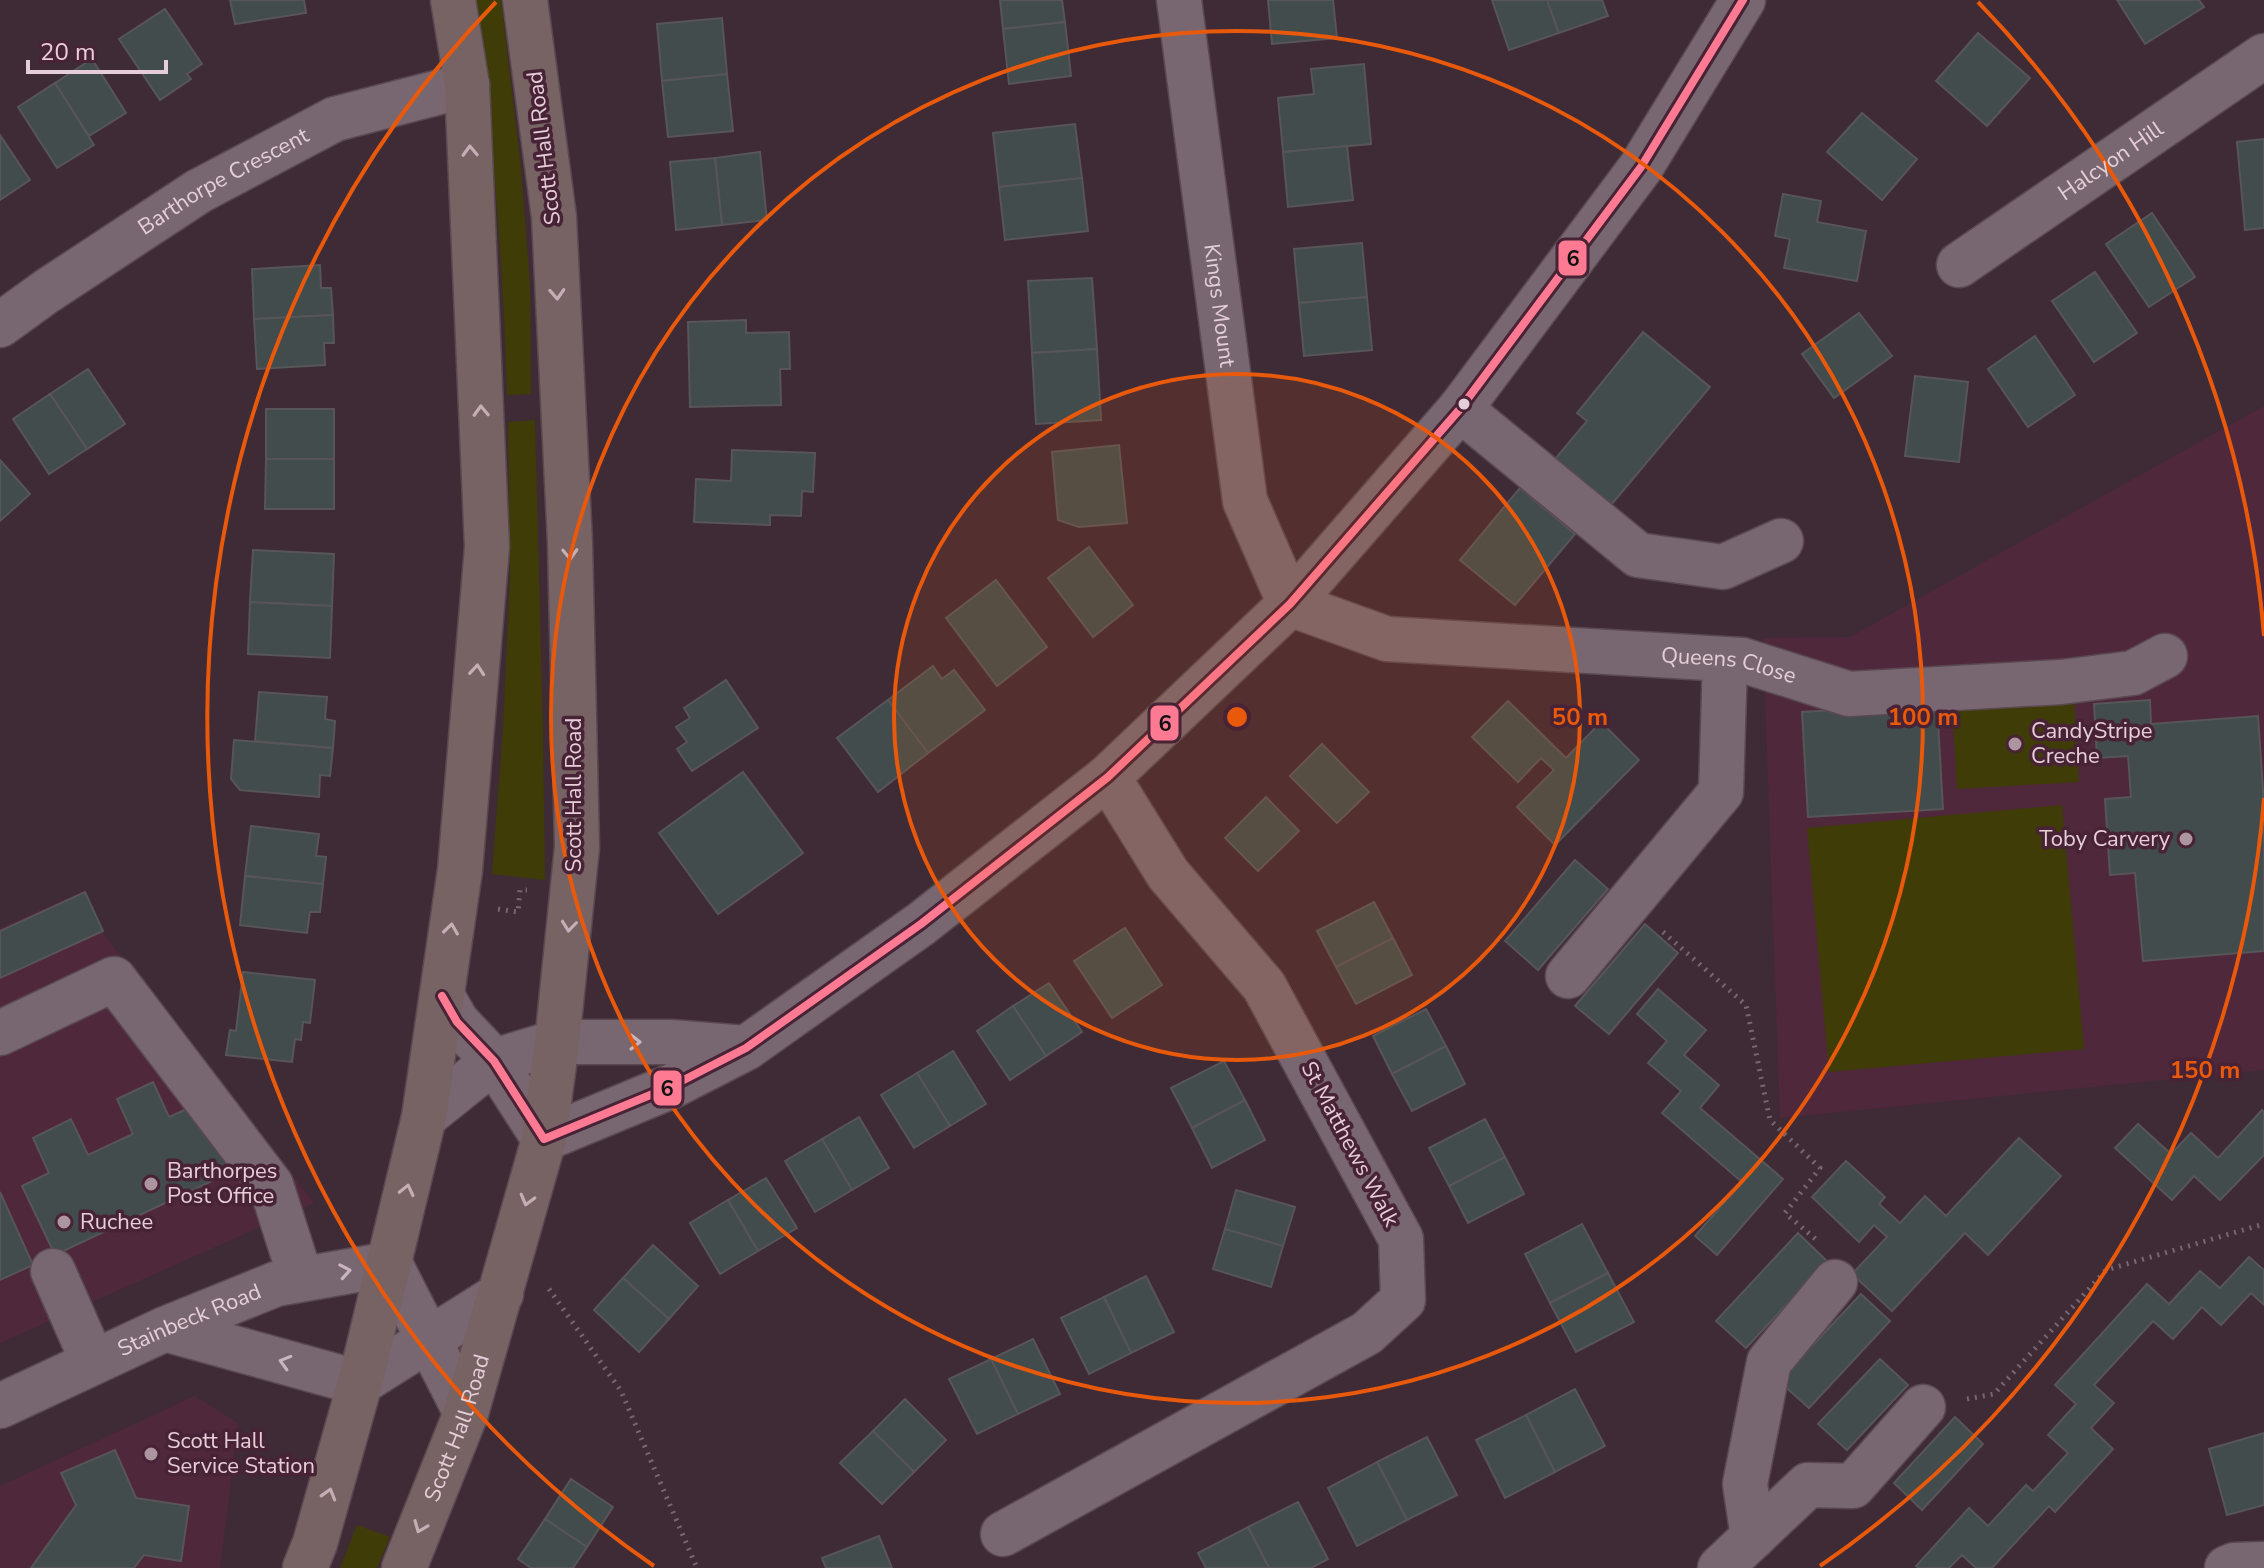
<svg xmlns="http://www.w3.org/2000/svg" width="2264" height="1568" font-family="'Nunito Sans',sans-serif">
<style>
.built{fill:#4f283c}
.green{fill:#3f3c07}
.building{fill:#424c4c;stroke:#575557;stroke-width:2}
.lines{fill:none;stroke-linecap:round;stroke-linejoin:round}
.minor-casing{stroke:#5a4951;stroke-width:47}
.highway-casing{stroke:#5a4951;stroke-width:47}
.path{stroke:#76676e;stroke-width:5;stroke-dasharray:2 6;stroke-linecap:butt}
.minor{stroke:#786770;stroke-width:44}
.highway{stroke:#776264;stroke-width:44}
.bus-1-casing{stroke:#472335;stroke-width:14}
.bus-1{stroke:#fe7a93;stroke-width:8}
.oneway{stroke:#c5aeb5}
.oneway2{stroke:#cab4be}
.ring{fill:none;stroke:#e8590c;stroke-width:4}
.bus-dot{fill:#e6ced8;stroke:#472335;stroke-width:3}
.poi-dot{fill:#ac959f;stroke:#472335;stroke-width:3}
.labels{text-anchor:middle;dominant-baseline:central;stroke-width:7;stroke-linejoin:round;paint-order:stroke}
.street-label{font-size:22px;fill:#e6ced8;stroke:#472335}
.poi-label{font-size:22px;fill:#e6ced8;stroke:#472335;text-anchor:start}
.centre{fill:#e8590c;stroke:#472335;stroke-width:4}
.ring-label{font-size:24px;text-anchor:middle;font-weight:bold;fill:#e8590c;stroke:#472335;stroke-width:7;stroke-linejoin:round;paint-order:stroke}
.line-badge{stroke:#472335;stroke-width:3}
.pale-badge-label{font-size:22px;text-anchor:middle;font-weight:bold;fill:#111}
</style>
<rect width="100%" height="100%" fill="#3f2b35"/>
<g class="built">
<polygon points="2264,406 2264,1070 1780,1118 1763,638 1850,637"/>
<polygon points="85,890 105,936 314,1203 0,1343 0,928"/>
<polygon points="195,1396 238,1423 220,1568 0,1568 0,1486"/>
</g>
<g class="green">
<path d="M474,0h27l20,168 9,118 1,108 -24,1c-4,-132 -14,-264 -33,-395z"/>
<polygon points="535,420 543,728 545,880 492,874 503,728 510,574 508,422"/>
<polygon points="2074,699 2079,782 1957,789 1952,707"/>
<polygon points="2062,805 2084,1049 1829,1072 1807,828"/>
<polygon points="357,1525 390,1537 377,1568 340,1568"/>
</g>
<g class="building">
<polygon points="230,0 304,0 306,13 235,24"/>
<polygon points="1000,0 1062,0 1065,22 1003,29"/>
<polygon points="1268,0 1333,0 1337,38 1272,44"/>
<polygon points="1492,0 1547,0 1559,33 1509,50"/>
<polygon points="1547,0 1602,0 1608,16 1559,33"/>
<polygon points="2117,0 2199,0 2204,7 2145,44"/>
<polygon points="165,9 202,64 187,74 191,79 160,100 119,39"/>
<polygon points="722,18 727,74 662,81 657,24"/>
<polygon points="1065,22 1071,76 1009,84 1003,29"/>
<polygon points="1978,33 2030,78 1987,126 1936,81"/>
<polygon points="92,59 126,113 89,136 55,83"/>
<polygon points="1364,64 1371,144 1283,152 1278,98 1314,94 1311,69"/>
<polygon points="727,74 733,131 668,137 662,81"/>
<polygon points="55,83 94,145 57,168 18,107"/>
<polygon points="1862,113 1917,159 1882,200 1827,152"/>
<polygon points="1075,124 1082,178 999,187 993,133"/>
<polygon points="0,135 30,180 0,200"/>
<polygon points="2264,139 2264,228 2245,230 2237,142"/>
<polygon points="1347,146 1353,200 1288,207 1283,152"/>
<polygon points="760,152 767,220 722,225 715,158"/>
<polygon points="715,158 722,225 676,230 670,162"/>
<polygon points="1082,178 1088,231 1005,240 999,187"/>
<polygon points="1783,194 1821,201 1817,222 1866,231 1857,281 1784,268 1790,239 1775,236"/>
<polygon points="2152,213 2195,277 2149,307 2106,244"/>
<polygon points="1362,243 1367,297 1299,303 1294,249"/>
<polygon points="320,265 321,288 331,288 333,315 254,319 252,269"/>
<polygon points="2095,272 2137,333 2094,362 2052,301"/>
<polygon points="1092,278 1097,349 1032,353 1028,281"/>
<polygon points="1367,297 1372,350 1304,356 1299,303"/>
<polygon points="1859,313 1892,356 1834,398 1802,354"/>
<polygon points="333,315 334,343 324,343 325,365 257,369 254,319"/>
<polygon points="746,320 746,333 789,332 790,369 780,369 781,405 690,407 688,322"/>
<polygon points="1643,332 1710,387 1611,505 1555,459 1587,421 1577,413"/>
<polygon points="2035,336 2075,395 2028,427 1988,369"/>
<polygon points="1097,349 1101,420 1036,424 1032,353"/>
<polygon points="88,369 125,424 87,449 50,394"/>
<polygon points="1915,376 1968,382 1959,462 1905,456"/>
<polygon points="50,394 87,449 49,474 13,419"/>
<rect x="266" y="409" width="68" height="50"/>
<polygon points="1119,445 1127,523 1079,527 1058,520 1052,452"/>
<polygon points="732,450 815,453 813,492 802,491 801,516 770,515 770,525 694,522 696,479 731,481"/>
<polygon points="266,459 334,459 334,509 265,509"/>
<polygon points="0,460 30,494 0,521"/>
<polygon points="1520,488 1575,534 1515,605 1460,560"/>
<polygon points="1089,547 1133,605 1093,637 1048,578"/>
<polygon points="253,550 334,554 332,606 250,602"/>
<polygon points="996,580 1047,647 997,686 946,618"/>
<polygon points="250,602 332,606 330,658 248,654"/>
<polygon points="933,666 942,679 954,670 985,710 928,753 888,700"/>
<polygon points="726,680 758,728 692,771 677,749 687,742 676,727 690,718 684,708"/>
<polygon points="259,692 327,697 325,719 335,721 333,748 255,741"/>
<polygon points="888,700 928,753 878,792 837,738"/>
<polygon points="2150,700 2151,724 2258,716 2264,804 2264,951 2143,961 2135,873 2110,875 2105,799 2131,797 2128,756 2097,758 2094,704"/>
<polygon points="1508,701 1566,758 1601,722 1639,760 1555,845 1517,807 1554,770 1541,758 1518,782 1472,737"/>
<polygon points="1937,704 1943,809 1808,817 1802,712"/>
<polygon points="234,740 333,748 330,776 320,775 319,797 240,790 231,779"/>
<polygon points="1322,744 1369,792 1337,823 1290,776"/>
<polygon points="743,772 803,853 718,914 659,833"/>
<polygon points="1266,797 1299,831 1258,871 1225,838"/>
<polygon points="251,826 319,834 316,856 326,857 323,884 245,876"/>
<polygon points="1575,860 1608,889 1538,970 1505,941"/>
<polygon points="245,876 323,884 320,912 310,912 307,933 240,925"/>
<polygon points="85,892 103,931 0,978 0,931"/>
<polygon points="1374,902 1393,938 1336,967 1317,931"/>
<polygon points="1645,924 1678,953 1609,1034 1575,1006"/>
<polygon points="1125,928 1162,985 1112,1018 1074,961"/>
<polygon points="1393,938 1412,975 1356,1004 1336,967"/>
<polygon points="243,972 315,980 310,1023 303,1022 301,1040 295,1039 292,1062 226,1055 230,1030 236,1031"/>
<polygon points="1049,983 1082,1032 1046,1056 1013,1006"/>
<polygon points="1658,989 1706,1030 1684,1055 1719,1085 1700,1108 1783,1179 1717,1255 1695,1236 1742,1182 1662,1113 1681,1091 1648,1063 1667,1041 1637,1014"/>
<polygon points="1013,1006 1046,1056 1010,1080 977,1031"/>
<polygon points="1426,1009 1446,1046 1392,1074 1373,1036"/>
<polygon points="1446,1046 1465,1084 1412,1111 1392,1074"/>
<polygon points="953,1051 986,1104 950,1126 917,1073"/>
<polygon points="1224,1061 1245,1100 1192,1128 1171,1088"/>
<polygon points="917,1073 950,1126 914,1148 881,1095"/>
<polygon points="153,1082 169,1117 200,1103 233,1171 55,1255 22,1186 49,1173 33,1138 71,1119 88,1155 133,1134 117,1099"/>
<polygon points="1245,1100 1265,1140 1212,1168 1192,1128"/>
<polygon points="2262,1110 2264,1112 2264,1155 2220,1200 2194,1176 2172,1200 2115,1148 2138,1124 2171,1154 2191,1133 2218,1158"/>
<polygon points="859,1117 889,1168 852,1190 822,1139"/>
<polygon points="1485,1119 1505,1157 1449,1186 1429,1148"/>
<polygon points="2019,1138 2061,1176 1988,1255 1965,1233 1892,1311 1852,1274 1887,1237 1874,1225 1859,1242 1812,1197 1846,1161 1885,1197 1879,1204 1900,1223 1925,1196 1946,1216"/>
<polygon points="822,1139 852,1190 815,1212 785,1161"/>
<polygon points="1505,1157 1524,1194 1468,1223 1449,1186"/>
<polygon points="766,1178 797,1228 758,1251 728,1200"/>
<polygon points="1236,1190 1295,1207 1283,1246 1225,1229"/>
<polygon points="0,1192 33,1265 0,1280"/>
<polygon points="728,1200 758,1251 720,1274 690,1223"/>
<polygon points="1582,1224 1608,1273 1550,1303 1525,1254"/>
<polygon points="1225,1229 1283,1246 1271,1287 1213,1269"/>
<polygon points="1798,1233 1827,1261 1746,1348 1716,1321"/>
<polygon points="653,1245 698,1286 669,1319 623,1278"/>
<polygon points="2249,1257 2264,1270 2264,1305 2251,1293 2221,1325 2202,1307 2173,1339 2153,1321 2094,1385 2114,1403 2091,1428 2113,1449 2055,1512 2049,1506 1992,1568 1976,1568 1962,1555 1949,1568 1919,1568 1916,1566 1969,1508 1988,1526 2026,1485 2033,1491 2068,1453 2048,1435 2076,1404 2055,1385 2147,1284 2169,1304 2200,1271 2220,1288"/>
<polygon points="1608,1273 1634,1322 1576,1352 1550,1303"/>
<polygon points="1146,1276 1174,1332 1131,1353 1104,1297"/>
<polygon points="623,1278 669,1319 639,1352 594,1310"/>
<polygon points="1861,1294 1890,1321 1809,1408 1779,1381"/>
<polygon points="1104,1297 1131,1353 1089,1374 1061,1318"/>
<polygon points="1033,1339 1060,1394 1018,1414 991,1359"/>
<polygon points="991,1359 1018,1414 977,1434 949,1379"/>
<polygon points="1880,1359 1908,1385 1847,1450 1818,1424"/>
<polygon points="1575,1389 1605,1446 1555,1472 1526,1415"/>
<polygon points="905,1399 946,1440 914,1472 873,1431"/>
<polygon points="1526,1415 1555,1472 1505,1498 1476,1440"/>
<polygon points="1955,1417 1983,1444 1922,1510 1894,1483"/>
<polygon points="873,1431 914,1472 882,1504 840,1463"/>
<polygon points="2264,1433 2264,1505 2227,1515 2209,1449"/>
<polygon points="1427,1437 1457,1495 1407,1520 1377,1462"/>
<polygon points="115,1450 136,1498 189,1506 181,1561 144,1555 134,1568 31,1568 76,1505 61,1473"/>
<polygon points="1377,1462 1407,1520 1357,1546 1328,1488"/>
<polygon points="571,1479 613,1507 587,1547 545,1519"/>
<polygon points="1298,1502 1328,1559 1311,1568 1269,1568 1248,1527"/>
<polygon points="545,1519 587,1547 573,1568 531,1568 518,1559"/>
<polygon points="1248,1527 1269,1568 1206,1568 1198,1553"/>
<polygon points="879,1536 892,1568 826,1568 822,1558"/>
</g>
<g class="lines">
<g class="minor-casing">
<g id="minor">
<path id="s1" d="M1179,0l66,501 45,103 97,35 355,21 107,34 212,-12 72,-9 32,-17"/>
<path id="s2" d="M1959,265l305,-209"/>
<path id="s3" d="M0,325l47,-34 152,-100 136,-72 132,-34"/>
<polyline points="1460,409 1638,555 1723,567 1781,541"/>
<polyline points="1568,976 1721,792 1725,660"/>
<polyline points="442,996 457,1022 494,1061 544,1139 672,1086 746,1048 921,924 1108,777 1290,604 1460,409 1641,167 1743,0"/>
<polyline points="0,1033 114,979 271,1185 301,1279"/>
<polyline points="424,1117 494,1061 557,1042 670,1042 746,1048"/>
<polyline points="53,1271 93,1362"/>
<polyline points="165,1329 360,1383 501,1294"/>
<path id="s4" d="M0,1406l165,-77 111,-45 114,-20 76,149"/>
<polyline points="1003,1534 1367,1333 1403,1300 1401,1239 1264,986 1168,874 1108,777"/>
<polyline points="1753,1537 1745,1484 1769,1362 1835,1282"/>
<polyline points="1720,1568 1808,1485 1853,1486 1923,1407"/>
<polyline points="2227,1568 2234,1565 2264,1564"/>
</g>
</g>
<g class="highway-casing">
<g id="highway">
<polyline points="305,1568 315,1543 360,1383 424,1117 460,870 487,547 467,85 453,0"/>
<path id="s5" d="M404,1568l62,-155 78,-274 13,-97 20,-195 -7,-304 -16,-326 -29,-217"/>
</g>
</g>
<g class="path">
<polyline points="498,909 518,912 520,890 527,890"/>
<polyline points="1663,932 1746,1005 1770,1120 1820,1168 1785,1213 1819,1242"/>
<polyline points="549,1289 621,1391 697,1568"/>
<polyline points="1967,1399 1994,1394 2106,1270 2264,1224"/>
</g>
<use href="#minor" class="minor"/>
<use href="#highway" class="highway"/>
<g class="bus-1-casing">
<polyline id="bus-1" points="442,996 457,1022 494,1061 544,1139 672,1086 746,1048 921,924 1108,777 1290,604 1460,409 1641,167 1743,0"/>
</g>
<use href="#bus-1" class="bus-1"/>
</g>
<defs><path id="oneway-chevron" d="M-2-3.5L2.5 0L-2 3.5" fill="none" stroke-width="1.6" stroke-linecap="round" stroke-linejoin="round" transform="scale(2)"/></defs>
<g class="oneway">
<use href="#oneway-chevron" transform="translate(470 151) rotate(-92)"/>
<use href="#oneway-chevron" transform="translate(557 294) rotate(87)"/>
<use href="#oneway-chevron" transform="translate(481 411) rotate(-92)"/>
<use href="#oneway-chevron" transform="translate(570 554) rotate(88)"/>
<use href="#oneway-chevron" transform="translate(477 670) rotate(-85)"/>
<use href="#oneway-chevron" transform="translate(569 926) rotate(96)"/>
<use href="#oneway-chevron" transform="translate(451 929) rotate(-82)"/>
<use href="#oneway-chevron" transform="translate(407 1190) rotate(-77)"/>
<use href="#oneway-chevron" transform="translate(527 1200) rotate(105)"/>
<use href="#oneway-chevron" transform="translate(329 1494) rotate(-74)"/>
<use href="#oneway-chevron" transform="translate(420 1527) rotate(112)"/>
</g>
<g class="oneway2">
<use href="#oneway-chevron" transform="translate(635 1042)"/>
<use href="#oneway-chevron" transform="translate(345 1271) rotate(-10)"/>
<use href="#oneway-chevron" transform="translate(285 1362) rotate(-164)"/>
</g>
<circle cx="1237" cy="717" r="343" fill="#e8590c" fill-opacity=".12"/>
<g class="ring">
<circle cx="1237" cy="717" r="343"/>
<circle cx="1237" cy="717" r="686"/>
<path d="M2264 798A1030 1030 0 0 1 1820 1566M654 1566A1030 1030 0 0 1 496 2M1978 2A1030 1030 0 0 1 2264 636"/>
</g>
<circle class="bus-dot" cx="1464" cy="404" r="7"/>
<g class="poi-dot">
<circle cx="2015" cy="744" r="8"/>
<circle cx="2186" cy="839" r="8"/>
<circle cx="151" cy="1184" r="8"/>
<circle cx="64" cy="1222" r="8"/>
<circle cx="151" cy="1454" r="8"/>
</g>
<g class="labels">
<g class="street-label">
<text transform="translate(544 148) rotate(-97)">Scott Hall Road</text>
<text stroke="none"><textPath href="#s2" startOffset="184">Halcyon Hill</textPath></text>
<text stroke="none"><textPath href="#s3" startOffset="266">Barthorpe Crescent</textPath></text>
<text stroke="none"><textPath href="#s1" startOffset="308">Kings Mount</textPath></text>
<text stroke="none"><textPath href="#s1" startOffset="1064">Queens Close</textPath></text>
<text transform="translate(574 795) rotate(-90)">Scott Hall Road</text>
<text transform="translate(1350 1144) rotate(62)">St Matthews Walk</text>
<text stroke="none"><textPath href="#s4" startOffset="208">Stainbeck Road</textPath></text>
<text stroke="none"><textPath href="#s5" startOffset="150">Scott Hall Road</textPath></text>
</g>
<g class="poi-label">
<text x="2031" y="731">CandyStripe<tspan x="2031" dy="25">Creche</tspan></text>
<text x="2170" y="839" text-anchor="end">Toby Carvery</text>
<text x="167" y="1171">Barthorpes<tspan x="167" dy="25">Post Office</tspan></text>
<text x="80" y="1222">Ruchee</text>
<text x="167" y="1441">Scott Hall<tspan x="167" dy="25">Service Station</tspan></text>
</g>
</g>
<circle cx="1237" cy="717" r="12" class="centre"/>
<g class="ring-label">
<text x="1580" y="725">50 m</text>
<text x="1923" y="725">100 m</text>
<text x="2205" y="1078">150 m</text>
</g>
<g class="line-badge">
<rect x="1557" y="239" width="31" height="38" rx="8" fill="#fe7a93"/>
<rect x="1149" y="704" width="31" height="38" rx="8" fill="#fe7a93"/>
<rect x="652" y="1069" width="31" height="38" rx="8" fill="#fe7a93"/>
</g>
<g class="pale-badge-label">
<text x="1573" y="266">6</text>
<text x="1165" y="731">6</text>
<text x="667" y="1096">6</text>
</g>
<path d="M28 60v12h138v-12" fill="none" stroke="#e6ced8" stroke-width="4"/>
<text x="40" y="60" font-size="24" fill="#e6ced8" stroke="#472335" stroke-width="6" paint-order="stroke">20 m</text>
</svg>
